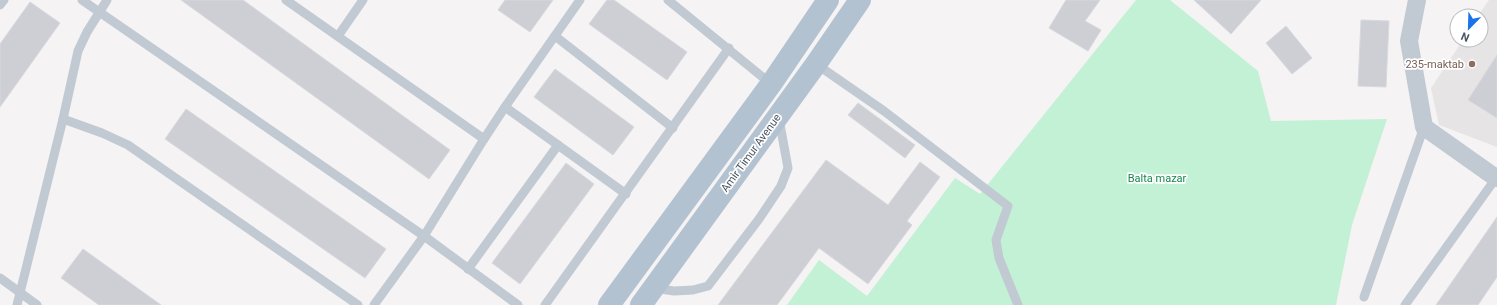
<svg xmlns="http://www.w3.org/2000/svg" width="1497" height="305" font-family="Roboto,sans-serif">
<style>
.education{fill:#e6e4e5}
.green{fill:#c3f1d5}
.building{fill:#cdcfd5;stroke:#d7d9de}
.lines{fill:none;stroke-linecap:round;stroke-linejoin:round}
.service{stroke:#c1cad2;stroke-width:9}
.minor{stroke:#c1cad2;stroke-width:18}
.primary{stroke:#b3c2d1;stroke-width:22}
.education-dot{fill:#8d6e63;stroke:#fff;stroke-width:1.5}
.labels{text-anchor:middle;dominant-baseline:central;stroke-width:3.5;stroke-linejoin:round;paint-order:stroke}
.education-label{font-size:11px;fill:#785e54;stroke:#fff;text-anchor:end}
.street-label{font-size:11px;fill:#4a5661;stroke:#fff}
.park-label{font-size:11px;fill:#17864f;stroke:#fff}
</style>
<rect width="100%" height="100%" fill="#f5f3f3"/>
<polygon class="education" points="1489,0 1497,0 1497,147 1439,125 1431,88 1463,40 1481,40 1481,16 1478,16"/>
<polygon class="green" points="1136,0 1170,0 1258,71 1271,121 1387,119 1352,225 1336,305 787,305 819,260 867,296 955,178 980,194"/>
<g class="building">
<polygon points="181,0 243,0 450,150 429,179"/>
<polygon points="505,0 553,0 530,32 498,10"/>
<polygon points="607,0 614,0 687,52 667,80 589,24"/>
<polygon points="1066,0 1100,0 1085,21 1101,30 1088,51 1049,28"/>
<polygon points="1194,0 1261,0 1231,34"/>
<polygon points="30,2 60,23 0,107 0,44"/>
<polygon points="1361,20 1389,21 1386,87 1358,86"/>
<polygon points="1286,26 1312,58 1292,74 1266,43"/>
<polygon points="1497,55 1497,118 1468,100"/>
<polygon points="555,69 634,127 613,155 534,97"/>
<polygon points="858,103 915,145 905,158 848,115"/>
<polygon points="186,109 386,249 365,278 165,139"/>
<polygon points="826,160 888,205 920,162 940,177 907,221 912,225 868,284 819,248 777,305 718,305"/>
<polygon points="566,163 594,184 520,284 492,263"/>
<polygon points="1497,217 1497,277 1478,305 1436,305"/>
<polygon points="83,249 161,305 99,305 61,278"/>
</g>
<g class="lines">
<g class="service">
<polyline points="82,0 424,236 518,305"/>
<polyline points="286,0 484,139 424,236 374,305"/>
<polyline points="668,0 771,84"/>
<polyline points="0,5 4,0"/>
<polyline points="338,36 363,0"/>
<polyline points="555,36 673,128"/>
<polyline points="816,64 884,111 1008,206 996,240 999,258 1018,305"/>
<polyline points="505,107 580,0"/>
<polyline points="63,119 102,133 128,145 358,305"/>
<polyline points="484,139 505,107 626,194"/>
<polyline points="468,269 558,145"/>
<polyline points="0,278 37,305"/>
<polyline points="654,288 674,291 693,290 708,286 759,219 781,186 788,168 779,119"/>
<polyline points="1364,297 1424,127"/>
<polyline points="17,305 63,119 78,51 87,32 107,0"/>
<polyline points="545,305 729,48"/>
<polyline points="1405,305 1496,178"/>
</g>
<polyline class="minor" points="1417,0 1409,41 1424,127 1496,178"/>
<g class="primary">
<polyline points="609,305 771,84 828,0"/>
<polyline points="641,305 816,64 860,0"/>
</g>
</g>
<circle class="education-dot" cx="1472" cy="64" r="4"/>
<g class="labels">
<g class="education-label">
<text x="1464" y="64">235-maktab</text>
</g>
<g class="street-label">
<text transform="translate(751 153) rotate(-54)">Amir Timur Avenue</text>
</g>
<g class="park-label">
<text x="1157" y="178">Balta mazar</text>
</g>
</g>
<g transform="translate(1469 28) rotate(203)"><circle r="19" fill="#ffffff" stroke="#b7bbc0"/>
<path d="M0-3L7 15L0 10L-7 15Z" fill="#1a73e8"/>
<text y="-6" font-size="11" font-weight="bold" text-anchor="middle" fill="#4a5661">N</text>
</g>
</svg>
